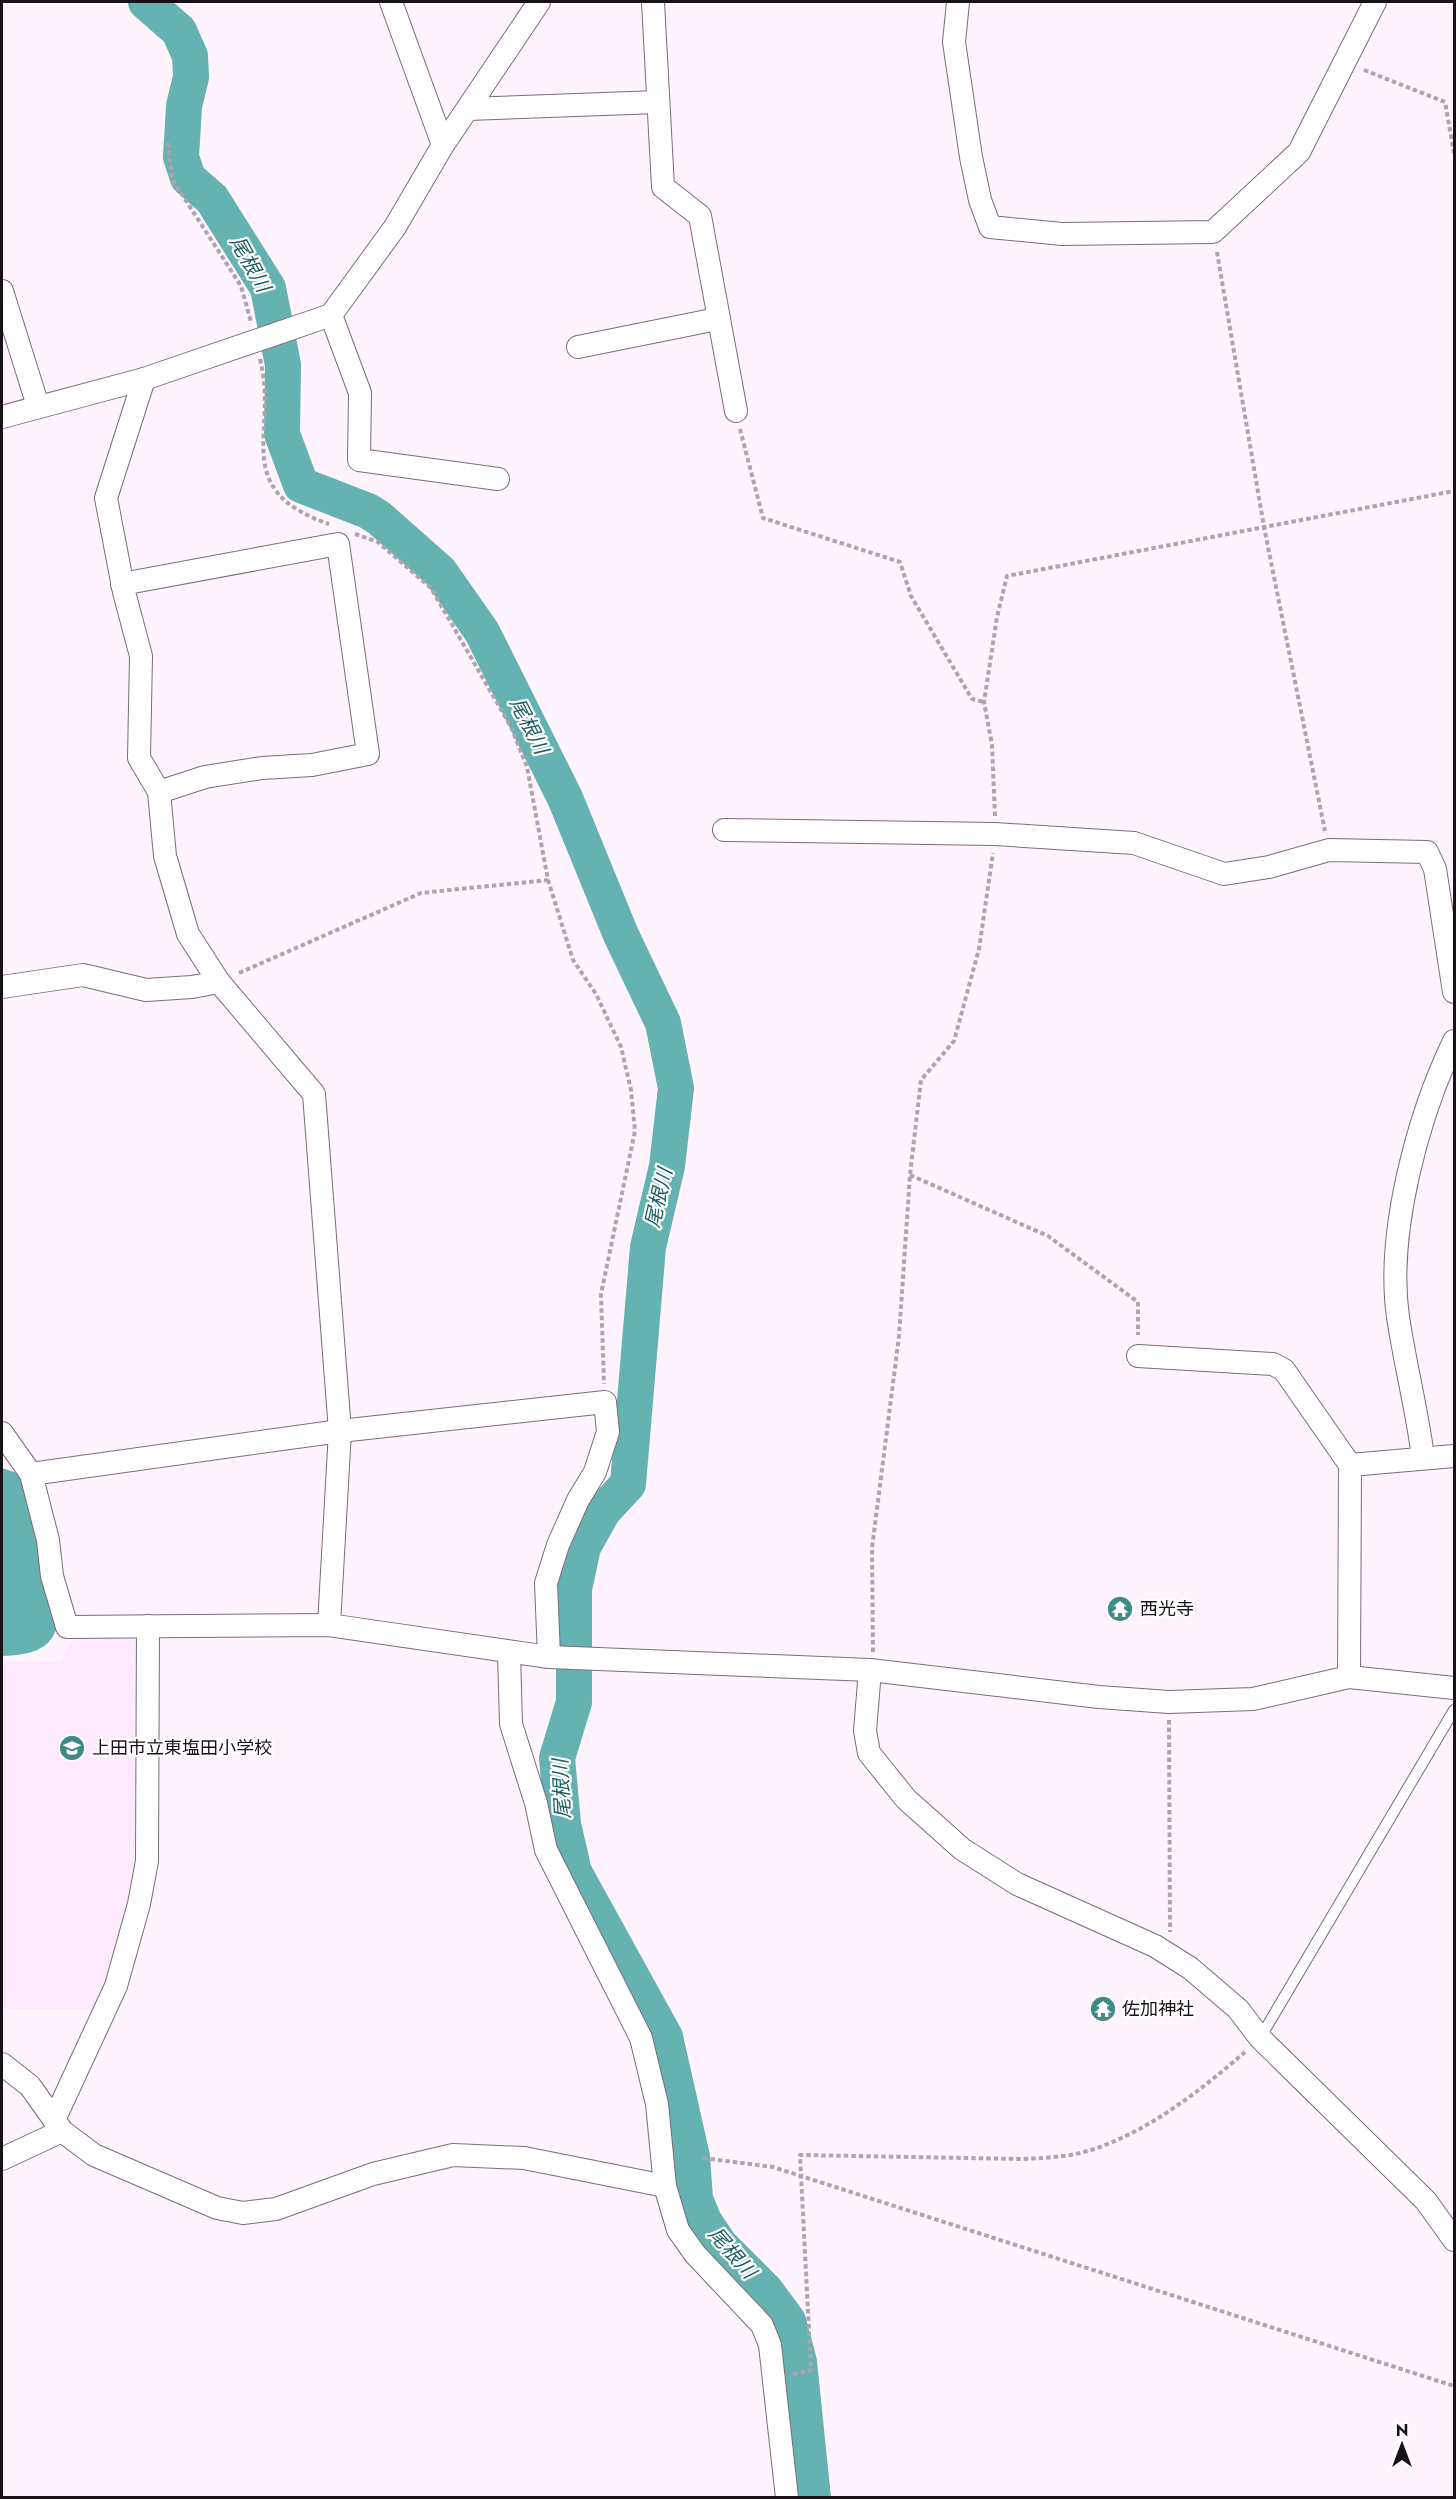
<svg xmlns="http://www.w3.org/2000/svg" width="1456" height="2499" font-family="Jost,'Noto Sans JP',sans-serif">
<style>
.built{fill:#fdeafd}
.water{fill:#64b2b2}
.lines{fill:none;stroke-linecap:round;stroke-linejoin:round}
.river{stroke:#64b2b2;stroke-width:36}
.lane-casing{stroke:#7b6c7b;stroke-width:12}
.street-casing{stroke:#7b6c7b;stroke-width:24}
.path{stroke:#aea4ad;stroke-width:4;stroke-dasharray:4.5 3;stroke-linecap:butt}
.lane{stroke:#fff;stroke-width:10}
.street{stroke:#fff;stroke-width:22}
.labels{text-anchor:middle;dominant-baseline:central;stroke-width:4.5;stroke-linejoin:round;paint-order:stroke}
.poi-label{font-size:18px;fill:#181218;stroke:#fff;text-anchor:start}
.water-label{font-size:20px;font-style:italic;fill:#1c5e5e;stroke:#fff}
</style>
<rect width="100%" height="100%" fill="#fff4fe"/>
<polygon class="built" points="142,1636 142,1861 100,2009 2,2009 2,1661 61,1661 75,1637"/>
<path class="water" d="M2,1468l15,5 11,18 30,130c-4,30 -30,34 -56,35z"/>
<g class="lines">
<polyline class="river" points="146,2 179,31 190,56 191,77 184,106 181,157 188,178 212,199 268,288 283,365 282,434 301,485 368,511 379,518 440,572 482,632 565,798 621,935 663,1023 676,1088 667,1166 648,1247 628,1484 603,1511 583,1547 574,1589 574,1702 557,1758 563,1824 574,1872 665,2037 692,2157 695,2199 704,2221 720,2245 766,2291 788,2321 799,2362 813,2498"/>
<g class="lane-casing">
<polyline id="lane" points="1260,2038 1454,1710"/>
</g>
<g class="street-casing">
<g id="street">
<polyline points="391,2 443,145"/>
<polyline points="653,2 663,187 700,216 736,411"/>
<polyline points="958,2 954,42 971,157 980,200 990,227 1062,234 1213,232 1299,152 1375,2"/>
<polyline points="468,109 658,102"/>
<polyline points="2,291 38,406"/>
<polyline points="331,315 360,393 359,460 498,479"/>
<polyline points="578,347 717,319"/>
<polyline points="144,379 106,498 124,592 141,656 139,758 159,792 165,856 188,934 219,982 314,1094 340,1431 329,1625"/>
<polyline points="2,417 144,379 331,315 395,227 443,145 539,2"/>
<polyline points="122,584 338,544 368,754 312,765 262,768 205,777 159,792"/>
<polyline points="724,830 995,834 1134,843 1224,874 1269,867 1329,850 1427,852 1435,869 1454,992"/>
<polyline points="2,987 83,975 146,990 192,987 219,982"/>
<polyline points="1138,1356 1273,1364 1284,1370 1350,1465"/>
<polyline points="2,1433 31,1474 48,1540 52,1576 67,1627 329,1625 549,1657 870,1670 1099,1697 1169,1702 1253,1699 1349,1677 1454,1688"/>
<path d="M1423,1457c-6,-47 -18,-93 -25,-140 -12,-84 20,-201 56,-276"/>
<polyline points="31,1474 340,1431 605,1402 608,1432 595,1472 578,1500 558,1545 546,1583 549,1657"/>
<polyline points="509,1653 511,1724 536,1803 546,1850 641,2038 657,2104 665,2186 678,2230 695,2254 762,2325 770,2345 787,2498"/>
<polyline points="870,1670 865,1731 869,1753 906,1799 962,1849 1017,1884 1155,1946 1190,1968 1238,2009 1260,2038 1426,2201 1454,2240"/>
<polyline points="1349,1677 1350,1465 1454,1456"/>
<polyline points="2,2064 30,2086 62,2131 94,2155 217,2208 243,2213 276,2209 373,2174 453,2155 524,2158 665,2186"/>
<polyline points="54,2120 116,1986 139,1904 147,1861 148,1626"/>
<polyline points="2,2159 62,2131"/>
</g>
</g>
<g class="path">
<polyline points="1364,70 1445,102 1454,153"/>
<polyline points="168,143 172,179 241,286 251,322"/>
<polyline points="1217,252 1264,527 1325,831"/>
<path d="M260,359c19,73 -32,130 69,165"/>
<polyline points="740,429 763,518 900,562 911,596 972,699 984,702"/>
<polyline points="355,534 378,542 431,588 511,727 527,767 548,880 573,960 596,994 621,1047 631,1090 635,1131 601,1294 604,1384"/>
<polyline points="995,816 992,745 984,702 997,617 1007,576 1454,491"/>
<polyline points="239,973 421,893 548,880"/>
<polyline points="910,1175 1048,1236 1138,1302 1138,1335"/>
<polyline points="873,1652 872,1548 899,1336 910,1175 921,1080 954,1041 979,949 993,853"/>
<polyline points="1169,1720 1170,1932"/>
<polyline points="703,2158 773,2167 1454,2386"/>
<path d="M793,2374l18,-4 -11,-215 222,4c23,-1 47,-2 69,-9 57,-18 110,-60 154,-98"/>
</g>
<use href="#lane" class="lane"/>
<use href="#street" class="street"/>
</g>
<defs>
<g id="temple-disc" transform="scale(1.35)"><circle r="9.5" fill="#428a8a" stroke="#fff"/><path d="M0-6L5-2H3V0L6.5 2.5H4V6H1.5V3h-3V6H-4V2.5H-6.5L-3 0V-2H-5Z" fill="#fff"/></g>
<g id="school-disc" transform="scale(1.35)"><circle r="9.5" fill="#428a8a" stroke="#fff"/><path d="M0-5L7-2L0 1L-7-2ZM-4 1L0 2.5L4 1V4Q0 6-4 4Z" fill="#fff"/></g>
</defs>
<g fill-rule="evenodd">
<use href="#temple-disc" x="1120" y="1609"/>
<use href="#school-disc" x="72" y="1748"/>
<use href="#temple-disc" x="1103" y="2009"/>
</g>
<g class="labels">
<g class="poi-label">
<text x="1140" y="1609">西光寺</text>
<text x="92" y="1748">上田市立東塩田小学校</text>
<text x="1122" y="2009">佐加神社</text>
</g>
<g class="water-label">
<text transform="translate(250 264) rotate(61)">尾根川</text>
<text transform="translate(529 726) rotate(63)">尾根川</text>
<text transform="translate(659 1198) rotate(-77)">尾根川</text>
<text transform="translate(562 1789) rotate(-93)">尾根川</text>
<text transform="translate(732 2253) rotate(49)">尾根川</text>
</g>
</g>
<rect width="1456" height="2499" fill="none" stroke="#181218" stroke-width="6"/>
<g transform="translate(1402 2445)" stroke="#ffffff" stroke-width="4.5" paint-order="stroke">
<path d="M0-4.5L10 22L0 15L-10 22Z" fill="#181218"/>
<text y="-9" font-size="16" font-weight="bold" text-anchor="middle" fill="#181218">N</text>
</g>
</svg>
